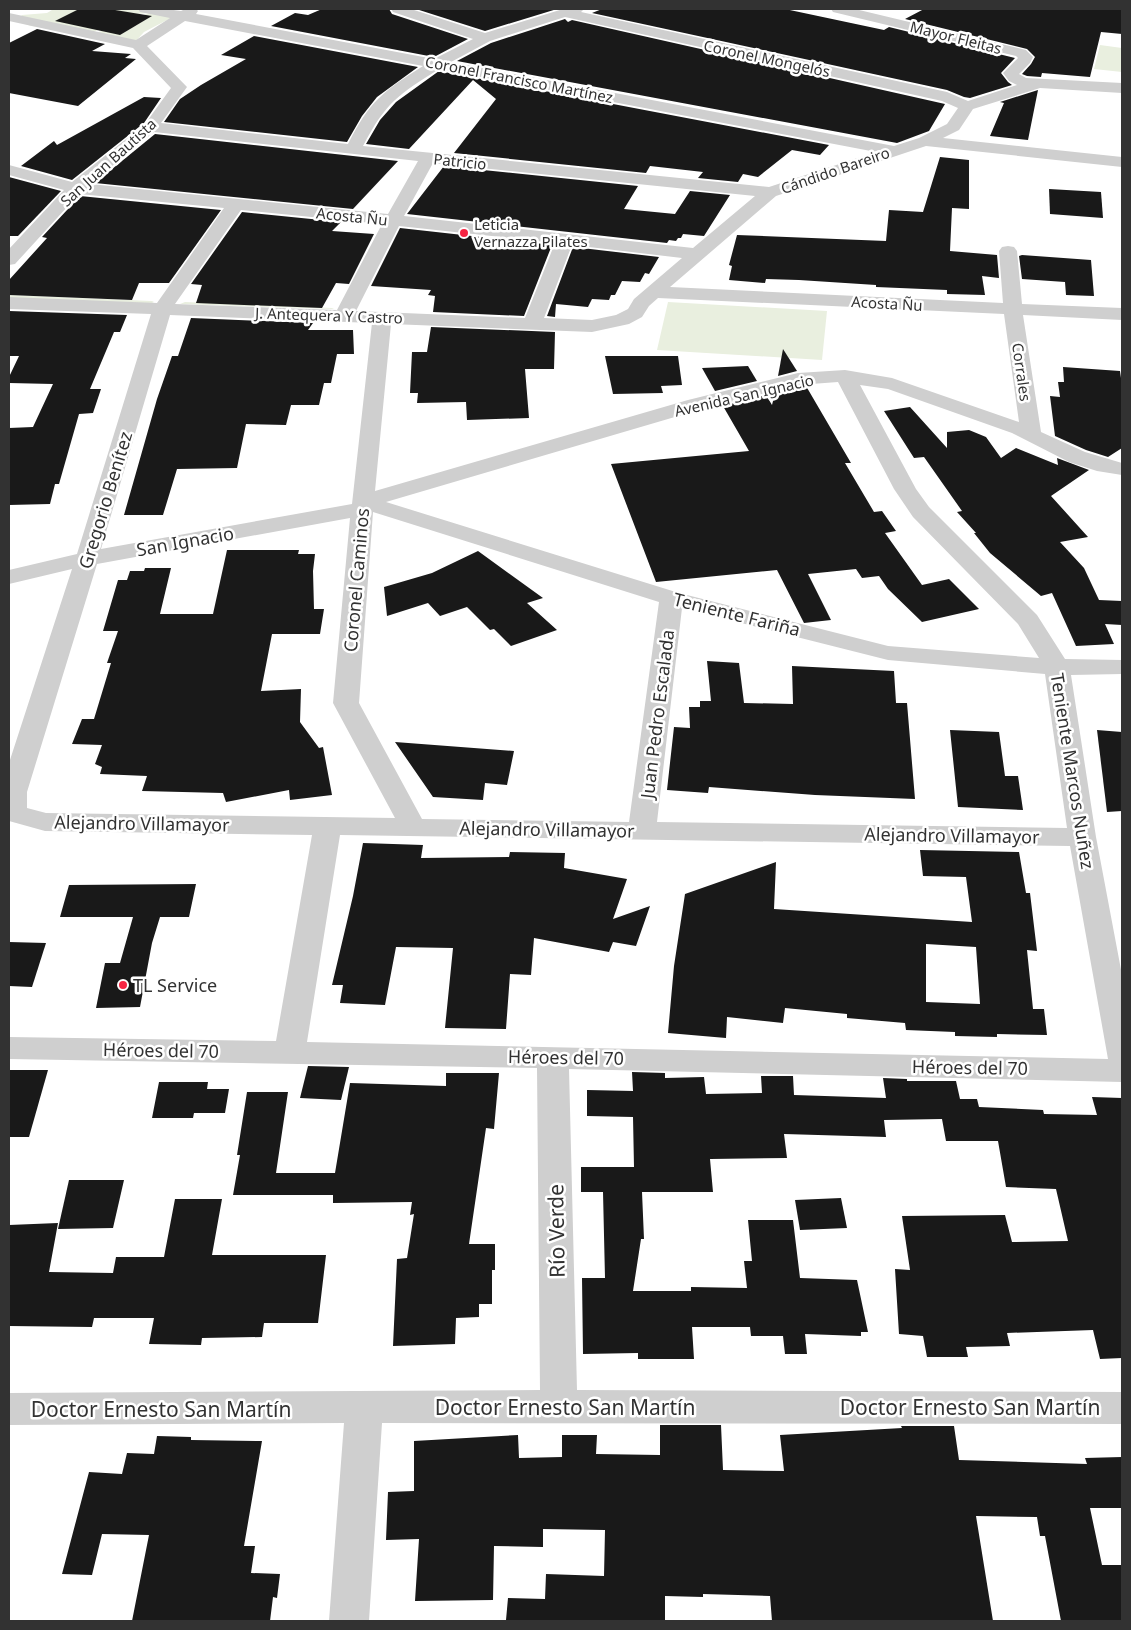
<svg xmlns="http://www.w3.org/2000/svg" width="1131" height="1630" font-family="'Noto Sans',sans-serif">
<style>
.green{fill:#e9efdf}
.building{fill:#191919;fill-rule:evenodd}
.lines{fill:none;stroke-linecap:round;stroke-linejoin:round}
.minor{fill:#cfcfcf;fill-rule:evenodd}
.poi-dot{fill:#f72543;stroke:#fff;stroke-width:2}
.labels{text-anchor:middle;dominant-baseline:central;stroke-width:5;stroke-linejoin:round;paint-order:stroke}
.far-street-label{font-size:15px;fill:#323232;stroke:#fff}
.far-poi-label{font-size:15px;fill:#323232;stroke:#fff;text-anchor:start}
.street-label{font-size:18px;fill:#323232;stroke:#fff}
.poi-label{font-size:18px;fill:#323232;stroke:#fff;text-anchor:start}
.near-street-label{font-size:21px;fill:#323232;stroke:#fff}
</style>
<rect width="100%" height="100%" fill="#fff"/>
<g class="green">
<polygon points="51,9 97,10 99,9 169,9 176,11 171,18 144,32 134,43 96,33 149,13 137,14 91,33 31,26 17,21 22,15 47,13 52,10"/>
<polygon points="1100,45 1122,48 1122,72 1094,69"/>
<polygon points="9,295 152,301 154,302 150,304 9,298"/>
<polygon points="185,302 332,308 334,309 180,304"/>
<polygon points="668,302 827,311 822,360 657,350"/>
</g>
<g class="building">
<polygon points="79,9 109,9 152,16 120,35 55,21"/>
<polygon points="322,9 389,9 392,14 468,39 434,57 271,26 295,13 308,15"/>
<polygon points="416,9 557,9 485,31"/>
<polygon points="602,9 785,9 884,30 889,27 1015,58 1001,73 1008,82 1012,85 970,98 964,97 947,90 592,13"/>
<polygon points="924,9 1122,9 1122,34 1101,32 1090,77 1042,73 1041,77 1027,76 1022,74 1031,64 1035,57 1027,49 905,19"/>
<polygon points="565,19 568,22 572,20 945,104 929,131 897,143 457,61 491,43"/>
<polygon points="37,29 105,44 92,51 131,54 125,58 136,59 78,106 9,93 9,43"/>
<polygon points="254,36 418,67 377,97 362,116 347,142 164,122 180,99 201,85 246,59 221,55"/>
<polygon points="439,71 829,145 820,155 792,150 758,177 743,174 738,182 698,178 703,172 650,166 646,173 454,153 496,99 473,80 409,149 366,144 380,120 396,102"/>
<polygon points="1038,90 1028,140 990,136 1004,103 1000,102"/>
<polygon points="144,97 161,98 144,123 72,180 21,166 54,141 57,145"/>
<polygon points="155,134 398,161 353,209 95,183"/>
<polygon points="940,157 969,160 969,209 952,208 950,251 997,255 999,278 982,276 985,295 947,294 947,290 876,287 876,285 799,280 766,279 765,283 729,280 732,266 729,265 737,235 886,241 889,210 923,212"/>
<polygon points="444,166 638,186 624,209 675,214 690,191 730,195 704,236 683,234 681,238 678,238 676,241 669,240 667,243 407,214"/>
<polygon points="9,177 61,191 18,236 9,236"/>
<polygon points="1049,189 1101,192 1103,218 1050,214"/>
<polygon points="80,196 221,210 169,283 139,283 132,300 9,295 9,280 47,238 42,237"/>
<polygon points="242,212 341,222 332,231 374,234 349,284 336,283 322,308 196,303 202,285 191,284"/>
<polygon points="400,228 552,245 524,316 433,312 435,296 428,295 431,290 371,286"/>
<polygon points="573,247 659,257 649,274 645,273 640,282 622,281 615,295 611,295 609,300 592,299 588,307 556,304 555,317 547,316"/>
<polygon points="1022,255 1091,260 1094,296 1066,295 1065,282 1022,279 1019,256"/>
<polygon points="9,311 127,315 120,332 114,332 90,389 101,389 93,413 79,414 59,484 55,484 50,504 9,505 9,428 33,427 53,384 9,383 9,377 19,356 9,356"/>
<polygon points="191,318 313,323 308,330 353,330 354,354 337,354 331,383 324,383 319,405 291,405 286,425 246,424 237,468 177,469 163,515 124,515 157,399 172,356 178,356"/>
<polygon points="431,327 555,332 554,369 525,369 529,418 467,420 466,402 417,403 418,393 410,393 412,352 427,352"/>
<polygon points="783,349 797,371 778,376"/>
<polygon points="605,356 678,356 682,385 661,386 663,393 613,394"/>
<polygon points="748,366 757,381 715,391 702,368"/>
<polygon points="1063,367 1120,371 1122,385 1122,448 1108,457 1086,450 1055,436 1050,396 1060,397 1058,382 1064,382"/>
<polygon points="806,386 851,463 845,463 874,512 882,511 896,531 885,533 922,585 949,579 979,609 922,622 888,589 879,576 862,578 856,569 808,574 831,620 804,623 777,570 656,582 611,464 749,451 723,406 766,395 772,405 775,393"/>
<polygon points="910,407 947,448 947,432 969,430 986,437 1001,458 1016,448 1058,465 1057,458 1089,470 1051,496 1088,537 1060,542 1084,568 1099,600 1122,601 1122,625 1105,624 1114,644 1076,646 1052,593 1041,596 990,553 974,533 976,533 957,512 962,511 924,457 914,458 884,411"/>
<polygon points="227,550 299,550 298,554 315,554 313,571 314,609 324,609 320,634 272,634 261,691 301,689 300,722 319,748 323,747 332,795 290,800 289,790 226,802 223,793 142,791 147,776 100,774 102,767 95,764 102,745 72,744 82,719 94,719 111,663 107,663 118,631 103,631 118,580 127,580 130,571 144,571 145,568 171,568 160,614 213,614"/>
<polygon points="478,551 543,598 527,603 557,630 511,646 494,629 490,630 467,607 440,616 428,603 387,616 384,587 432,573"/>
<polygon points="707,661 739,663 744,703 793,704 792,666 894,671 896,703 907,703 915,799 815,795 709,787 708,793 667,790 674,727 690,728 689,707 700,707 700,701 711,701"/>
<polygon points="950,730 999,732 1005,776 1018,776 1023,810 958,807"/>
<polygon points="1097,730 1122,732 1122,811 1107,812"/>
<polygon points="395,742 514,751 507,785 485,783 483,800 433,797"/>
<polygon points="363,843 423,845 421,858 509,857 510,852 565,853 564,868 627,879 613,919 650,906 636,946 613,942 609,952 534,938 531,975 510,974 506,1029 445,1028 453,948 396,947 385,1005 340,1003 343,985 332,985 353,896"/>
<path d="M920,850l99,2 7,41h4l7,58 -10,-1 6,59h11l3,26 -50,-1v3l-42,-1v-4l-49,-2 -1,-7 -58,-5v-4l-62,-6 -2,15 -56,-6 -1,21 -58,-5 6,-67 11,-72 91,-32 -2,47 198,13 -6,-45 -43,-1zM926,944l50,3 4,57 -54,-2z"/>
<polygon points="196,884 189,917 160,917 152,943 140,1007 96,1008 105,963 120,963 133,917 60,917 69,885"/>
<polygon points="9,942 46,943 32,987 9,986"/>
<polygon points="308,1066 349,1067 341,1100 300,1098"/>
<polygon points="9,1070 48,1070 29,1137 9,1137"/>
<polygon points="632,1072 665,1073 665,1078 704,1077 706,1094 762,1093 761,1076 793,1076 794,1095 886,1098 883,1078 907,1079 907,1081 956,1081 960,1099 977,1099 979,1107 1043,1110 1044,1114 1097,1115 1092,1097 1122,1098 1122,1358 1100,1359 1093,1330 1007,1333 1010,1346 966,1347 968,1357 927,1357 923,1336 899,1334 895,1269 910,1270 902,1216 1005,1215 1012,1242 1068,1241 1056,1189 1006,1187 998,1141 946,1141 942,1119 884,1120 886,1137 784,1134 787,1158 710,1159 713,1192 642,1192 644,1239 641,1239 633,1291 691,1291 691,1287 747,1288 744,1261 752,1261 748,1220 793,1220 800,1278 857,1280 868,1332 861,1332 861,1336 805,1334 807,1354 785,1354 783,1336 751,1336 750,1327 692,1327 694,1359 638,1359 638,1353 583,1354 582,1278 605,1278 603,1192 581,1192 581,1167 634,1167 633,1117 587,1116 587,1090 633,1091"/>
<polygon points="446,1073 499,1073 494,1129 486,1128 469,1244 495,1244 495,1270 492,1270 492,1304 479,1304 479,1317 456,1318 455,1344 393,1346 397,1259 407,1258 414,1214 410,1215 412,1202 333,1203 333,1195 233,1195 240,1155 237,1155 247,1092 288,1092 276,1173 335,1173 350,1083 446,1086"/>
<polygon points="159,1082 208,1082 207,1089 229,1089 225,1113 194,1113 193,1118 152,1118"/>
<polygon points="69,1180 124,1180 113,1228 58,1229"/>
<polygon points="841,1198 847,1228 800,1230 795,1200"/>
<polygon points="175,1199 222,1199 212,1255 326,1255 318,1323 264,1323 262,1337 202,1338 201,1345 149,1344 154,1318 94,1318 92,1327 9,1326 9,1225 58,1223 49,1272 113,1273 116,1257 164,1257"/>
<polygon points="660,1425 721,1425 723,1470 784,1471 780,1435 902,1428 901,1426 954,1426 959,1460 1087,1464 1085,1458 1122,1457 1122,1508 1090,1508 1102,1565 1122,1565 1122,1621 1061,1621 1045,1536 1040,1536 1037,1517 976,1516 993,1621 772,1621 770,1596 703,1594 703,1597 665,1596 665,1621 506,1620 508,1598 545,1599 546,1574 604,1576 605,1530 543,1529 543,1547 494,1546 493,1600 415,1601 419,1539 386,1540 388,1492 414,1491 414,1441 518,1435 519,1458 562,1457 562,1435 597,1435 596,1454 660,1455"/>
<polygon points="157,1436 191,1437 191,1440 262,1441 244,1546 255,1546 251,1573 280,1574 277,1598 273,1597 270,1621 132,1621 149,1535 102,1534 92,1575 62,1574 89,1472 122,1474 127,1453 154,1454"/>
</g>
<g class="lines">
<path class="minor" d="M138,9h28l15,2 4,-2h11l2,2 -2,3 238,45 39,-20 -80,-27 -2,-3h20l74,24 78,-24h21l-3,3 366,80 21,9 49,-16 -8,-4 -6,-8 15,-15 -2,-2 -183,-44 -2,-3h24l171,41 7,7 -3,6 -11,11 7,4 96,5v10l-82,-5 -67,21 -14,21 -16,8 179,19v10l-196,-21 -150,50 -106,91 333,16 -4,-52 3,-4 6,-1 6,1 3,4 5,53 100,4v12l-99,-5 18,117 44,20 37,11v12l-25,-4 -28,-9 -57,-29 -124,-44 -28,-4 56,104 13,18 108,108 28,44 57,1v14l-51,1 25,162 26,138v107l-553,-13 8,321 545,2v32l-740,-1 -13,198h-40l15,-198 -335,2v-32l531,-3 -3,-322 -528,-9v-22l267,4 36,-206 -267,-4 -36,-10v-58l63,-194 -63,15v-14l68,-16 74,-240 -142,-5v-12l148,6 67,-95 -145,-14 -64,70 -6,1v-16l55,-59 -55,-15v-10l63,17 73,-58 26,-36 -38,-40 -124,-27v-8l127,27 34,-22 -30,-6zM565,17l377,84 16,7 -11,16 -28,14 -25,8 -443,-84 39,-21zM185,21l238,45c-41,26 -53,35 -75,78l-187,-21 26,-36 -40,-41zM439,69l437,83 -107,35 -406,-41c23,-44 35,-51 76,-77zM154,132l264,29 -30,53 -298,-30zM433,163l322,33 -62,52 -289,-32zM241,210l141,14 -45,86 -162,-6zM399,226l156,17 -30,75 -169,-7zM572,245l110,13 -48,41 -6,10 -12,6 -24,5 -48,-2zM658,298l346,16 15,108 -127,-44 -47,-8 -47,3 -110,27 -313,91 16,-167 201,8 37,-8 13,-7 7,-11zM170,315l202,8 -20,181 -251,45zM838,382l56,107 19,28 105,107 21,34 -151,-12 -209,-53 -293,-91 316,-93 96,-24zM373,512l286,90 -30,220 -207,-3 -63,-116zM350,518l-17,185 62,115 -349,-5 -19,-5v-16l70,-228zM682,608l206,52 157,14 22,154 -410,-6zM340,835l730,11 38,213 -801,-17z"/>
</g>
<g class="poi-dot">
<circle cx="464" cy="233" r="5"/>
<circle cx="123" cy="985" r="5"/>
</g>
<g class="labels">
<g class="far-street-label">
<text transform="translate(956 37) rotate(14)">Mayor Fleitas</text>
<text transform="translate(767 58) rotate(12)">Coronel Mongelós</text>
<text transform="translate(519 79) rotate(11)">Coronel Francisco Martínez</text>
<text transform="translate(460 161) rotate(6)">Patricio</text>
<text transform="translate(108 162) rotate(-42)">San Juan Bautista</text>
<text transform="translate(835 170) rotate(-19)">Cándido Bareiro</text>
<text transform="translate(352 216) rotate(6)">Acosta Ñu</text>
<text transform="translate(887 303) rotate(3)">Acosta Ñu</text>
<text transform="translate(329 315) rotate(2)">J. Antequera Y Castro</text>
<text transform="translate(1022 372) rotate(82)">Corrales</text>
<text transform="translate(744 395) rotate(-13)">Avenida San Ignacio</text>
</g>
<g class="far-poi-label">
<text x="474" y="224">Leticia<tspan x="474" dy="17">Vernazza Pilates</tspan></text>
</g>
<g class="street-label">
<text transform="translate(105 500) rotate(-73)">Gregorio Benítez</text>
<text transform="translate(185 541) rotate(-10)">San Ignacio</text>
<text transform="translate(356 580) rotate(-85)">Coronel Caminos</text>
<text transform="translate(737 614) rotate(14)">Teniente Fariña</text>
<text transform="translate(657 714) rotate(-83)">Juan Pedro Escalada</text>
<text transform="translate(1073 771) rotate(81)">Teniente Marcos Nuñez</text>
<text transform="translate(142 823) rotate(1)">Alejandro Villamayor</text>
<text transform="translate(547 829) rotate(1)">Alejandro Villamayor</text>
<text transform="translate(952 835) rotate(1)">Alejandro Villamayor</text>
<text transform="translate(161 1050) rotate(1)">Héroes del 70</text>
<text transform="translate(566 1057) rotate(1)">Héroes del 70</text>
<text transform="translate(970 1067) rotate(1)">Héroes del 70</text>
</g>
<g class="poi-label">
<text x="133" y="985">TL Service</text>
</g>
<g class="near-street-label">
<text transform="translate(556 1231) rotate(-91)">Río Verde</text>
<text x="565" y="1407">Doctor Ernesto San Martín</text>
<text x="970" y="1407">Doctor Ernesto San Martín</text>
<text x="161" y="1409">Doctor Ernesto San Martín</text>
</g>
</g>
<rect width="1131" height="1630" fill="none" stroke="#323232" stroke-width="20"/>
</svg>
